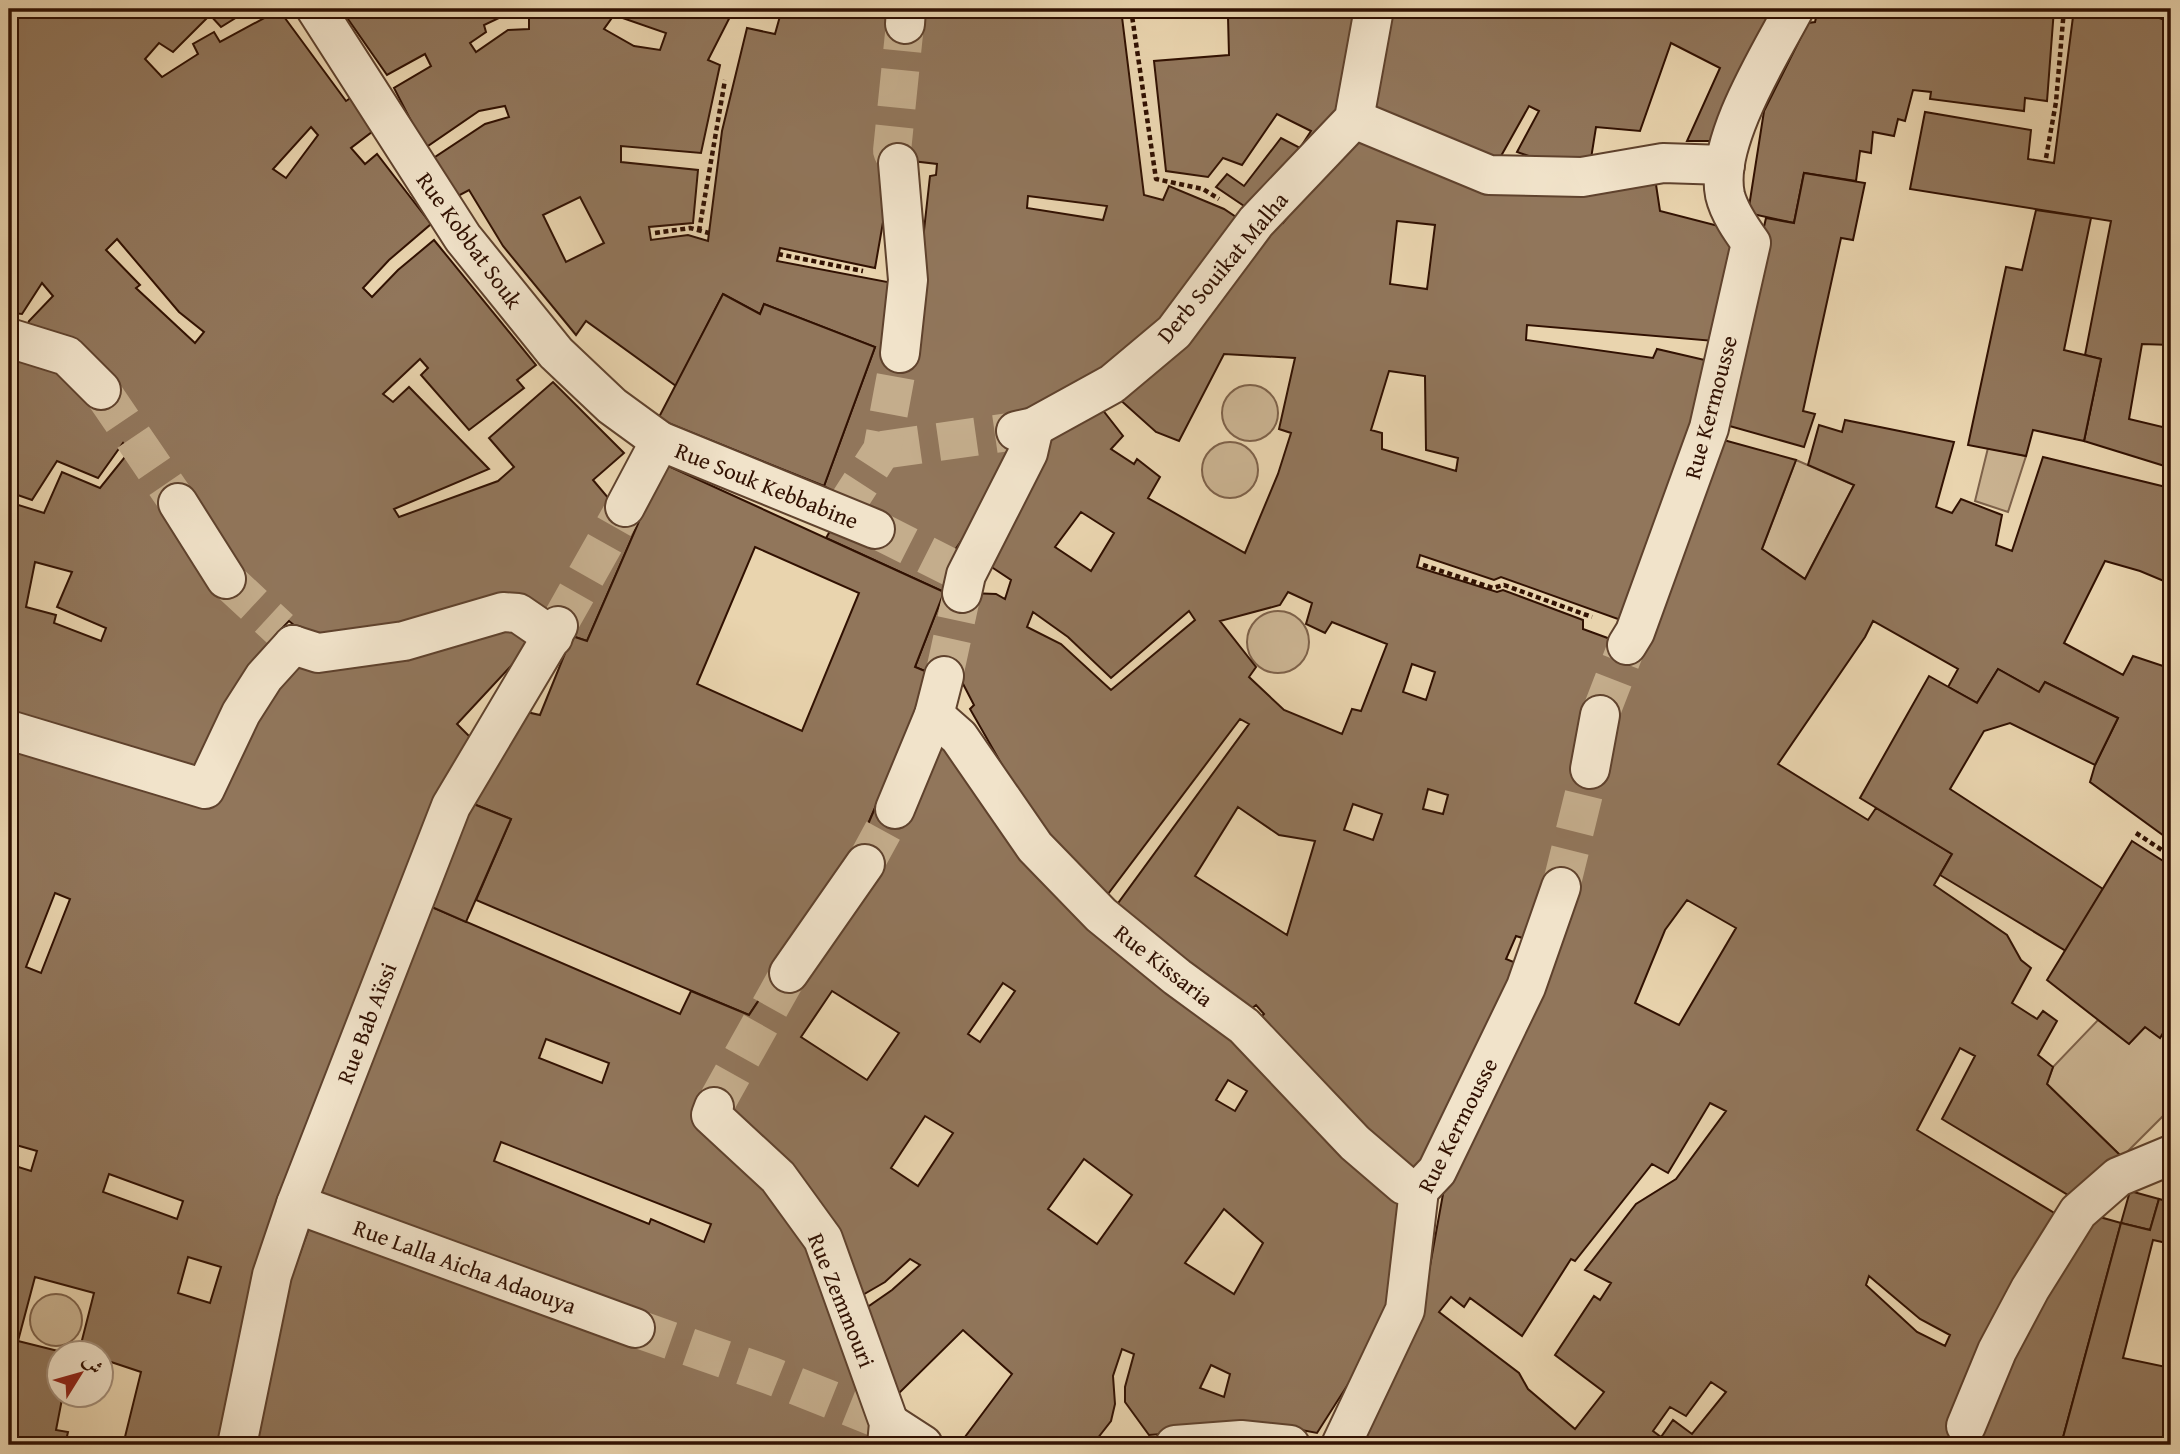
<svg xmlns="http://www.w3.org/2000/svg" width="2180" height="1454" font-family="'Gentium Book Plus',Amiri,serif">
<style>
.green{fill:#cab391;stroke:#7e624a;stroke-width:2}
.building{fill:#91765b;stroke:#311102;stroke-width:2;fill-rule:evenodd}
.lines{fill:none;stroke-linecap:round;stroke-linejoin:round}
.street-tunnel{stroke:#c4ad8c;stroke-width:38;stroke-dasharray:38 19;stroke-linecap:butt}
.street-casing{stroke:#5f422d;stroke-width:42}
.path{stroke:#311102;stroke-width:4.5;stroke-dasharray:5 3.5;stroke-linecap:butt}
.street{stroke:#f1e3ca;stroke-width:38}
.labels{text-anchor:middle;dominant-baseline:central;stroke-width:7;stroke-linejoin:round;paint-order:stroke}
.street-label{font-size:23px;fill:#311102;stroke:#f1e3ca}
</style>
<rect width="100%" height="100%" fill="#e9d4ae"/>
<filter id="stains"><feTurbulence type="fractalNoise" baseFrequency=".00286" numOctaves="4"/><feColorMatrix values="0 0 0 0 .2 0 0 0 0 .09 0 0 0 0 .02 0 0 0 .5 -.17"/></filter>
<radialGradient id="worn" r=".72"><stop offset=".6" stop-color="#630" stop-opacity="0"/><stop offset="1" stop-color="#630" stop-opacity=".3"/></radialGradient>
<g class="green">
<circle cx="1250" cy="413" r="28"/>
<circle cx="1230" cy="470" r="28"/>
<polygon points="1988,448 2026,456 2008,512 1975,501"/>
<polygon points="1796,460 1854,485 1805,579 1762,549"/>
<circle cx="1278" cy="642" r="31"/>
<polygon points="2098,1020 2129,1044 2145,1027 2160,1037 2166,1028 2171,1032 2171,1108 2122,1157 2047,1084 2053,1067"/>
<circle cx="56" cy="1320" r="26"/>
</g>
<g class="building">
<path d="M9,9h241l-29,18 -11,-12 -37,37 -14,-9 -14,16 17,18 36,-23 -5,-10 21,-12 6,10 59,-32 67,91 12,-8 23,32 -30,23 14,16 12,-10 54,70 -42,36 -26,28 9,9 26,-27 36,-30 102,125 -19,15 7,8 -55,42 -48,-55 7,-7 -8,-9 -37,35 10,8 16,-15 80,82 -95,40 5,8 99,-36 16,-14 -25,-29 64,-56 71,71 -31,27 16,19 33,16 -55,126 -15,-5 -58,-39 -198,46 -27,-22 -15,14 8,10 -79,128 -194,-53v-218l35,11 18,-41 38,16 29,-36 -6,-9 -25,35 -41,-17 -25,39 -23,-8v-144l15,-15 5,-12 24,-25 -11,-13 -20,31 -9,-1 -4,12zM311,127l7,8 -32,43 -13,-9zM117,239l62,73 25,20 -9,11 -59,-55 4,-3 -34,-35zM35,562l37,10 -15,35 49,21 -5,13 -47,-18 2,-8 -30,-8z"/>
<path d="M341,9h393l-26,51 12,5 -19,88 -80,-7v16l77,8 -5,53 -44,4 2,13 37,-5 20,6 14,-110 25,-103 28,6 7,-25h339l23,186 19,5 6,-14 55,23 18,12 -58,83 -162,149 -67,97 -11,42 -118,-54 7,-12 46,-9 -55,-31 51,-139 -111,-43 -4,10 -37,-20 -47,92 -90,-65 -10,14 -73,-89 -34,-56 -11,6 -29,-35 56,-37 24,-7 -4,-11 -26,5 -54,37 -31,-60 37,-22 -6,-12 -38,21zM614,15l52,18 -6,17 -26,-4 -30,-17zM503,16h26v13l-21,1 -32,22 -6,-9 16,-11 -2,-7zM903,160l34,4 -1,11 -6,1 -20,181 -12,-73 -121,-23 3,-13 95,20 18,-103zM1028,196l79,10 -4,14 -76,-12zM580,197l24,46 -38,19 -23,-47z"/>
<polygon points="1225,9 1366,9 1347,105 1250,210 1216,187 1227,174 1244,186 1281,138 1300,148 1311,131 1277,114 1242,165 1223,158 1208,177 1166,171 1154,61 1229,55 1228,17"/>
<polygon points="1386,9 1780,9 1739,82 1710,141 1687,141 1720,68 1671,43 1640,131 1596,127 1590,165 1543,161 1517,152 1539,111 1529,106 1496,165 1366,110"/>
<polygon points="1818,9 2054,9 2047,101 2025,98 2024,111 1930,99 1931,92 1913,90 1905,121 1898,119 1894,136 1873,132 1871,153 1860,151 1856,181 1804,173 1794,223 1748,213 1764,111 1808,23 1815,22"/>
<path d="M2074,9h59l38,13v323l-29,-1 -13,75 42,10v155l-31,-13 -35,-10 -41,82 59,32 10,-19 30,10 8,-16v191l-81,-59 5,-17 23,-47 -73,-36 -6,10 -41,-23 -21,34 -29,-16 10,-18 -85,-48 -8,16 -87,127 90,56 8,-12 76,46 -18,31 73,50 14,25 10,8 -19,35 25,16 6,-8 14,10 -19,34 15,12 -6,17 75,73 -49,41 -131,-79 33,-63 -15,-8 -43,82 144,87 -39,58 -65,147 20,9 35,-83 36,-71 48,-61 25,7 -60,222h-700l61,-135 23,-127 95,-189 33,-111 -21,-5 -20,63 -16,-5 -10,23 22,9 -40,86 -65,122 -7,-1 -51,-37 -109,-116 8,-8 -8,-9 -10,8 -60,-41 -34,-28 -36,-38 133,-182 -9,-5 -132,175 -67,-61 -71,-124 4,-4 -13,-25 -29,-6 -17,-7 29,-75 52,2 9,5 6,-19 -21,-14 25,-48 -10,-7 26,-45 26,-35 41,-27 25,32 -12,13 23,15 3,-5 23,18 -12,21 97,55 33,-79 13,-41 -12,-4 16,-71 -71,-4 -45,87 -23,-9 -39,-35 69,-61 89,-117 8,4 74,-91 134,52 107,3 57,-9 5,33 74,19 -20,111 -187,-16 -1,15 127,18 4,-9 52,12 -10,56 -14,58 -56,148 -128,-46 -7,3 -74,-25 -3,12 80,25 6,-2 80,30v9l52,19 16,-16 43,-114 26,-79 76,21 -34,89 43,30 49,-94 -46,-20 11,-40 23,7 3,-12 109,22 -18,65 16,6 9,-14 41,16 -6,30 16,6 31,-94 123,30 5,-19 -87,-27 17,-82 -16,-4 26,-134 -201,-32 15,-77 106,18 -3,29 26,4zM1397,221l38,4 -8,64 -37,-5zM1389,371l36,5 1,74 32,8 -2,13 -74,-22v-16l-11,-3zM1081,512l33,21 -23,38 -36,-24zM1288,592l24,11 -6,21 19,9 7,-11 55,22 -26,67 -9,-2 -10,25 -58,-24 -35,-33 7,-10 -36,-46 60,-16zM1189,611l6,9 -84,70 -50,-46 -34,-17 6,-15 35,25 43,41zM1412,664l23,8 -9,28 -23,-8zM1595,709l14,6 -11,60 -21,-6zM1428,789l20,6 -5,19 -20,-5zM1353,804l29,10 -9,26 -29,-10zM1238,807l41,28 36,6 -28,94 -92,-59zM1687,900l49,28 -57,97 -44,-22 30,-73zM1710,1103l16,8 -50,68 -40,25 -51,66 26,13 -11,17 -6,-4 -39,59 49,37 -29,37 -47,-40 -9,-16 -80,-61 12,-15 13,10 6,-9 52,38 49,-77 4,2 77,-97 16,9zM1869,1276l51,43 30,16 -5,11 -28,-14 -51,-47zM1711,1382l15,10 -34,42 -19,-14 -12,17 -8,-6 17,-24 16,9z"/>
<polygon points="1804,173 1865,183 1853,240 1841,238 1803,411 1815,414 1804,447 1719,423 1766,218 1794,223"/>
<polygon points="2036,210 2091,218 2064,350 2101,359 2084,441 2033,430 2026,456 1968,445 2006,267 2022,270"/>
<polygon points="723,294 760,314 764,304 875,347 824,486 658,419"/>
<path d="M664,464l280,128 -29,75 17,7 -78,183 -105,158 -273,-115 35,-81 -40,-16 51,-92 18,4 32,-79 15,5zM755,547l104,46 -57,138 -105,-47z"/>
<path d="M505,625l33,12 -81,87 14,14 -246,707h-102l18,-73 -39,-13v-7h-23l15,-59 -59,-16 -17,64 44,11h-2v42h3l-7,36 12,2 -3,13h-56v-281l22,7 6,-20 -28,-8v-403l206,63 28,-62 47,-80zM55,893l15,6 -29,74 -15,-6zM109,1174l74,27 -6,18 -74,-27zM188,1257l33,10 -11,36 -32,-10z"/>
<polygon points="1998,669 2039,692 2045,682 2118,718 2095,765 2010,723 1984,731 1950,789 2103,889 2066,951 1940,875 1952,854 1860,798 1929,676 1977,703"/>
<path d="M937,741l471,462 -17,114 -74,116 -42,-8 -126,10 -24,-33v-15l9,-33 -12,-5 -9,27 2,28 -4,17 -14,18 -13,6h-125l53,-71 -49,-44 -75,74 -29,-91 33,-23 28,-25 -10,-6 -25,23 -31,18 -38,-55 54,151 3,49h-624l31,-136 145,-405 255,110 11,-23 58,24 105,-158 24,-56zM1003,983l12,8 -35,51 -12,-8zM832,991l67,42 -32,47 -66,-43zM546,1039l63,24 -7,20 -63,-25zM737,1040l18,9 -5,10 -18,-9zM1228,1080l19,11 -12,20 -19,-11zM925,1116l28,17 -35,53 -27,-18zM501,1142l210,82 -7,18 -53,-23 -2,5 -155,-63zM1084,1159l48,36 -35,49 -49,-35zM1224,1209l39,34 -29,51 -49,-31zM1211,1365l19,9 -6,23 -24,-9z"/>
<polygon points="466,801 511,819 466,922 425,904"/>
<polygon points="2132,841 2171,866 2171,1020 2160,1038 2145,1027 2129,1044 2047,980"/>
<polygon points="2130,1191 2159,1199 2150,1230 2121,1223"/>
<polygon points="2159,1199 2171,1202 2171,1244 2153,1240 2123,1358 2171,1368 2171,1445 2061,1445 2121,1223 2150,1230"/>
</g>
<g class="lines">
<g class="street-tunnel">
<polyline points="898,163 892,151 905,24"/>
<polyline points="101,390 178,503"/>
<polyline points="882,450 1016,431"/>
<polyline points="840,515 882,450 900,353"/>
<polyline points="875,529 966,575"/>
<polyline points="226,579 280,629"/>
<polyline points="558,626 625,507"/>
<polyline points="944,676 962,593"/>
<polyline points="1600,715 1627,645"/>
<polyline points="865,864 895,809"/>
<polyline points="1561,887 1590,769"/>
<polyline points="714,1107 789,973"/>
<polyline points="635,1328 769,1375 889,1423"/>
</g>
<g class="street-casing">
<g id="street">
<polyline points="316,9 463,238 556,353 612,406 660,441 875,529"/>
<polyline points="905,24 906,9"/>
<polyline points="1354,119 1489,175 1582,177 1663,163 1725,165"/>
<polyline points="898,163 908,280 900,353"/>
<polyline points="9,338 67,356 101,390"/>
<polyline points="1016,431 1034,427 1112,384 1174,332 1256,222 1354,119 1374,9"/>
<polyline points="178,503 226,579"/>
<polyline points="625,507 660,441"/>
<polyline points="962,593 966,575 1028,453 1034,427"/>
<polyline points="293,645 318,653 404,641 503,612 518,613 553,637"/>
<path d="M1627,645l8,-13 74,-204 42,-185c-10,-14 -22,-31 -26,-48 -11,-52 45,-141 69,-186"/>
<polyline points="934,715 959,737 1035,847 1101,915 1177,977 1244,1026 1355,1143 1404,1185 1419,1190"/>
<polyline points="9,730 205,789 241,713 264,677 293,645"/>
<polyline points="1590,769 1600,715"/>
<polyline points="895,809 934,715 944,676"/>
<polyline points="789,973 865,864"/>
<polyline points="714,1107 711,1115 778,1177 823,1239 889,1423 887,1445"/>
<polyline points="296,1204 635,1328"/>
<polyline points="889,1423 923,1445"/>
<polyline points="1966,1426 1997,1351 2030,1289 2078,1212 2118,1177 2171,1155"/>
<polyline points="237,1445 272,1275 296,1204 451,806 558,626"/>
<polyline points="1175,1445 1241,1440 1290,1445"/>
<polyline points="1341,1445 1405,1310 1419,1190 1437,1171 1526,987 1561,887"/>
</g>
</g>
<g class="path">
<polyline points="1131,9 1156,179 1203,189 1219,199"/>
<polyline points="2046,158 2056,102 2064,9"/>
<polyline points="699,231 725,80"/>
<polyline points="655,233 690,228 709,233"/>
<polyline points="778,254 863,271"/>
<polyline points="1423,565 1493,588 1504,585 1592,617"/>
<polyline points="2136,833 2171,856"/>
</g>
<use href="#street" class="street"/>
</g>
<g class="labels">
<g class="street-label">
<text transform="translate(470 240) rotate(54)">Rue Kobbat Souk</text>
<text transform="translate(1222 267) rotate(-50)">Derb Souikat Malha</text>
<text transform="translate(1710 407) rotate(-75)">Rue Kermousse</text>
<text transform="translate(767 485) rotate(22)">Rue Souk Kebbabine</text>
<text transform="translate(1164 965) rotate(38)">Rue Kissaria</text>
<text transform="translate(366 1023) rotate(-69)">Rue Bab Aïssi</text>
<text transform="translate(1457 1125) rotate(-63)">Rue Kermousse</text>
<text transform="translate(465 1266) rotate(20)">Rue Lalla Aicha Adaouya</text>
<text transform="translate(842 1300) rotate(68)">Rue Zemmouri</text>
</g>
</g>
<rect width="2180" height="1454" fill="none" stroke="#e9d4ae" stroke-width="35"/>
<rect x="10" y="10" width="2159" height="1433" fill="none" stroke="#311102" stroke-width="3.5"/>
<rect x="18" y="18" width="2145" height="1419" fill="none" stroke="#311102" stroke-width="2"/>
<g transform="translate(80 1374) rotate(53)"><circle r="33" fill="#f1e3ca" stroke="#a48f7a" stroke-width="2"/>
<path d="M0-5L12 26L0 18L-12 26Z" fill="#8f2418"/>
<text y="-10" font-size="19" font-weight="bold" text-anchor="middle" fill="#311102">ش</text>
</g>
<rect width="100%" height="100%" filter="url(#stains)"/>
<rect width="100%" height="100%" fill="url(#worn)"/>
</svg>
